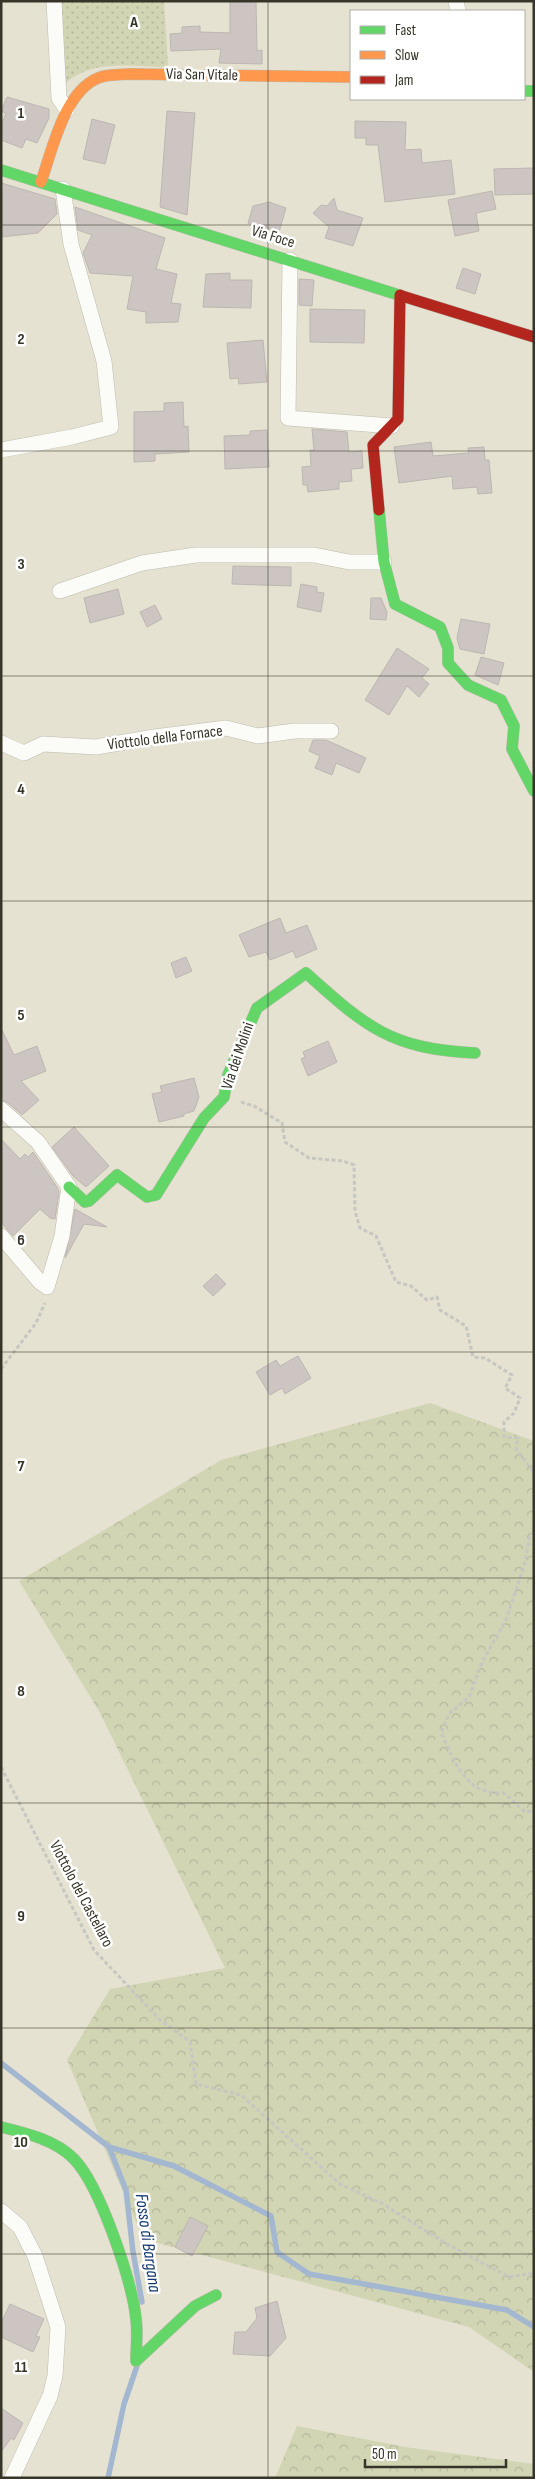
<svg xmlns="http://www.w3.org/2000/svg" width="535" height="2479" font-family="'Sofia Sans Condensed',sans-serif">
<style>
.grass{fill:url(#grass-dots)}
.forest{fill:url(#forest-crowns)}
.lines{fill:none;stroke-linecap:round;stroke-linejoin:round}
.stream{stroke:#a3b7d0;stroke-width:5.5}
.building{fill:#ccc5c1;stroke:#bdb6b2}
.street-casing{stroke:#bebcae;stroke-width:16}
.fast-casing{stroke:#bebcae;stroke-width:12}
.slow-casing{stroke:#bebcae;stroke-width:12}
.jam-casing{stroke:#bebcae;stroke-width:12}
.path{stroke:#c7c6c0;stroke-width:3;stroke-dasharray:4 2.5;stroke-linecap:butt}
.street{stroke:#fbfbf8;stroke-width:15}
.fast{stroke:#63d668;stroke-width:11}
.slow{stroke:#ff974d;stroke-width:11}
.jam{stroke:#b3261e;stroke-width:11}
.grid{fill:none;stroke:#373528;stroke-width:1;stroke-opacity:0.55}
.labels{text-anchor:middle;dominant-baseline:central;stroke-width:5;stroke-linejoin:round;paint-order:stroke}
.street-label{font-size:16px;fill:#373528;stroke:#fff}
.water-label{font-size:18px;font-style:italic;fill:#15396f;stroke:#fff}
.grid-label{font-size:16px;text-anchor:middle;font-weight:bold;fill:#373528;stroke:#fff;stroke-width:5;stroke-linejoin:round;paint-order:stroke}
</style>
<defs>
<pattern id="grass-dots" width="8" height="8" patternUnits="userSpaceOnUse" patternTransform="scale(1.25)"><rect width="8" height="8" fill="#d2d5b4"/><path d="M2 2h.1M6 6h.1" fill="none" stroke="#b5b79b" stroke-width="1.8" stroke-linecap="round"/></pattern>
<pattern id="forest-crowns" width="20" height="18" patternUnits="userSpaceOnUse" patternTransform="scale(1.25)"><rect width="20" height="18" fill="#d2d5b4"/><path d="M2 6a3 3 0 1 1 6 0M12 15a3 3 0 1 1 6 0" fill="none" stroke="#b5b79b"/></pattern>
</defs>
<rect width="100%" height="100%" fill="#e5e2d1"/>
<path class="grass" d="M59,1h105l4,66c-34,0 -77,-9 -103,17z"/>
<g class="forest">
<polygon points="430,1403 534,1441 534,2372 469,2327 143,2239 67,2060 110,1989 225,1968 99,1711 19,1581 221,1460"/>
<polygon points="297,2426 405,2447 534,2464 534,2478 275,2478"/>
</g>
<g class="lines">
<g class="stream">
<polyline points="1,2063 109,2147 174,2166 271,2216 277,2252 309,2274 507,2310 534,2327"/>
<polyline points="109,2147 126,2190 133,2252 142,2302"/>
<polyline points="108,2478 124,2404 137,2366"/>
</g>
</g>
<g class="building">
<polygon points="230,1 256,1 257,51 262,50 262,64 219,63 221,49 171,51 170,34 182,33 182,27 200,26 200,32 230,33"/>
<polygon points="7,97 49,109 49,118 37,143 26,139 22,148 1,140 1,126 6,113 1,111"/>
<polygon points="167,111 195,113 187,215 160,207"/>
<polygon points="92,119 115,125 105,164 83,159"/>
<polygon points="355,121 406,122 405,150 421,149 422,163 451,160 455,194 385,202 378,145 366,145 366,138 355,138"/>
<polygon points="534,168 534,194 495,195 494,169"/>
<polygon points="1,183 55,199 57,214 38,233 1,237"/>
<polygon points="492,191 496,209 476,213 479,231 455,236 448,200"/>
<polygon points="334,198 337,210 363,218 353,246 325,238 329,227 313,213 321,205 327,206"/>
<polygon points="269,202 286,208 279,232 248,223 253,206"/>
<polygon points="75,207 165,238 156,269 177,274 171,303 181,304 178,322 146,323 146,312 127,309 133,276 90,273 83,253 92,235 78,230"/>
<polygon points="463,268 481,274 475,294 456,288"/>
<polygon points="230,273 230,280 252,280 251,308 203,307 206,274"/>
<polygon points="299,279 314,280 312,306 299,305"/>
<polygon points="310,309 365,310 364,343 310,342"/>
<polygon points="263,340 267,382 239,384 238,378 230,379 227,343"/>
<polygon points="183,402 184,427 188,426 189,452 155,454 155,461 134,462 134,412 164,411 164,403"/>
<polygon points="312,429 347,432 349,452 362,451 363,468 351,469 352,481 339,482 339,489 308,492 307,485 303,485 302,467 311,466 310,450 314,450"/>
<polygon points="267,430 269,467 225,469 224,436 250,435 250,431"/>
<polygon points="431,442 433,456 469,453 468,448 484,447 485,460 489,460 492,493 478,494 477,487 453,489 452,476 399,483 394,447"/>
<polygon points="233,566 291,567 291,586 232,584"/>
<polygon points="301,584 317,587 317,592 324,593 321,612 297,607"/>
<polygon points="118,589 124,614 90,623 84,598"/>
<polygon points="371,598 381,598 387,612 386,620 370,619"/>
<polygon points="155,605 162,619 147,627 140,612"/>
<polygon points="461,619 490,624 484,654 460,649 457,638"/>
<polygon points="397,648 429,669 422,678 429,684 419,697 407,686 389,715 365,700"/>
<polygon points="481,657 504,663 498,685 475,675"/>
<polygon points="313,740 326,740 366,758 359,773 336,763 332,775 315,768 320,756 309,751"/>
<polygon points="280,918 286,933 307,925 317,949 296,958 293,951 270,960 266,952 249,957 239,935"/>
<polygon points="186,957 192,971 176,978 171,963"/>
<polygon points="1,1028 14,1055 37,1046 46,1071 21,1081 39,1100 22,1115 7,1102 1,1100"/>
<polygon points="328,1041 337,1062 308,1076 301,1059 305,1057 303,1052"/>
<polygon points="194,1078 199,1097 194,1111 184,1114 184,1116 159,1122 152,1094 162,1092 160,1086"/>
<polygon points="74,1127 109,1166 86,1187 73,1176 52,1147"/>
<polygon points="1,1139 20,1159 25,1154 28,1157 33,1152 57,1187 59,1192 55,1219 50,1218 40,1209 13,1236 1,1222"/>
<polygon points="75,1209 107,1227 84,1224 65,1258"/>
<polygon points="216,1274 226,1284 213,1296 203,1286"/>
<polygon points="298,1356 311,1378 285,1394 282,1388 270,1395 256,1372 276,1360 280,1366"/>
<polygon points="190,2217 208,2226 192,2256 175,2247"/>
<polygon points="277,2301 286,2338 270,2356 233,2354 235,2332 246,2332 257,2318 255,2308"/>
<polygon points="10,2304 44,2319 36,2336 40,2337 33,2352 1,2337 1,2323"/>
<polygon points="1,2408 23,2423 14,2440 11,2438 1,2452"/>
</g>
<g class="lines">
<g class="street-casing">
<g id="street">
<polyline points="54,1 59,98 67,110"/>
<polyline points="456,1 458,11"/>
<polyline points="290,260 288,418 392,426"/>
<polyline points="1,450 72,437 111,427 104,361 71,244 63,189"/>
<polyline points="60,591 142,563 196,555 314,555 349,562 384,562"/>
<polyline points="1,743 24,753 43,744 96,747 154,737 226,728 258,736 294,731 331,731"/>
<polyline points="1,1109 38,1142 69,1187 62,1236 47,1287 40,1282 1,1236"/>
<polyline points="1,2211 20,2227 35,2256 58,2327 55,2376 50,2396 12,2478"/>
</g>
</g>
<g class="fast-casing">
<g id="fast">
<polyline points="524,91 534,91"/>
<polyline points="1,170 402,296"/>
<polyline points="379,510 384,562 395,604 440,627 448,648 448,663 468,685 501,700 514,726 512,749 534,791"/>
<path d="M69,1187l16,15 4,-1 28,-26 30,22 9,-2 48,-77 20,-21 4,-22 29,-67 49,-35c60,54 85,76 169,80"/>
<path d="M1,2127c25,6 55,13 73,32 26,27 58,122 62,160 2,14 0,28 0,42l59,-55 21,-11"/>
</g>
</g>
<g class="slow-casing">
<path id="slow" d="M41,182c11,-31 23,-90 57,-104 9,-4 21,-3 31,-4l222,3"/>
</g>
<g class="jam-casing">
<g id="jam">
<polyline points="402,296 534,337"/>
<polyline points="379,510 373,445 398,419 400,295"/>
</g>
</g>
<g class="path">
<polyline points="241,1102 254,1106 282,1123 285,1142 309,1158 343,1161 354,1165 355,1211 360,1228 376,1236 396,1282 411,1286 427,1300 437,1297 440,1310 466,1326 473,1357 485,1358 512,1375 505,1388 520,1398 514,1413 504,1422 504,1437 518,1438 516,1449 532,1470 534,1477"/>
<polyline points="1,1369 36,1323 45,1303"/>
<path d="M534,1531l-4,5 -6,30 -18,54 -24,42 -13,35 -20,17 -8,19c15,30 24,62 63,60l21,19 9,-1"/>
<polyline points="1,1767 94,1950 160,2020 190,2042 196,2084 241,2095 340,2184 381,2203 447,2244 509,2277 534,2273"/>
</g>
<use href="#street" class="street"/>
<use href="#fast" class="fast"/>
<use href="#slow" class="slow"/>
<use href="#jam" class="jam"/>
</g>
<path class="grid" d="M268,1v2477M1,225h533M1,451h533M1,676h533M1,901h533M1,1127h533M1,1352h533M1,1578h533M1,1803h533M1,2028h533M1,2254h533"/>
<g class="labels">
<g class="street-label">
<text transform="translate(202 75) rotate(1)">Via San Vitale</text>
<text transform="translate(273 237) rotate(17)">Via Foce</text>
<text transform="translate(165 738) rotate(-7)">Viottolo della Fornace</text>
<text transform="translate(238 1056) rotate(-71)">Via dei Molini</text>
<text transform="translate(81 1894) rotate(62)">Viottolo del Castellaro</text>
</g>
<g class="water-label">
<text transform="translate(148 2243) rotate(82)">Fosso di Bargana</text>
</g>
</g>
<g class="grid-label">
<text x="134" y="27">A</text>
<text x="21" y="118">1</text>
<text x="21" y="344">2</text>
<text x="21" y="569">3</text>
<text x="21" y="794">4</text>
<text x="21" y="1020">5</text>
<text x="21" y="1245">6</text>
<text x="21" y="1471">7</text>
<text x="21" y="1696">8</text>
<text x="21" y="1921">9</text>
<text x="21" y="2147">10</text>
<text x="21" y="2372">11</text>
</g>
<rect width="535" height="2479" fill="none" stroke="#373528" stroke-width="5"/>
<rect x="350" y="10" width="175" height="90" fill="#ffffff" stroke="#afaea9"/>
<rect x="360" y="26" width="25" height="8" fill="#63d668" stroke="#afaea9"/>
<text x="395" y="35" font-size="15" fill="#373528">Fast</text>
<rect x="360" y="51" width="25" height="8" fill="#ff974d" stroke="#afaea9"/>
<text x="395" y="60" font-size="15" fill="#373528">Slow</text>
<rect x="360" y="76" width="25" height="8" fill="#b3261e" stroke="#afaea9"/>
<text x="395" y="85" font-size="15" fill="#373528">Jam</text>
<path d="M365 2459v8h141v-8" fill="none" stroke="#373528" stroke-width="2.5"/>
<text x="372" y="2459" font-size="15" fill="#373528" stroke="#ffffff" stroke-width="4" paint-order="stroke">50 m</text>
</svg>
